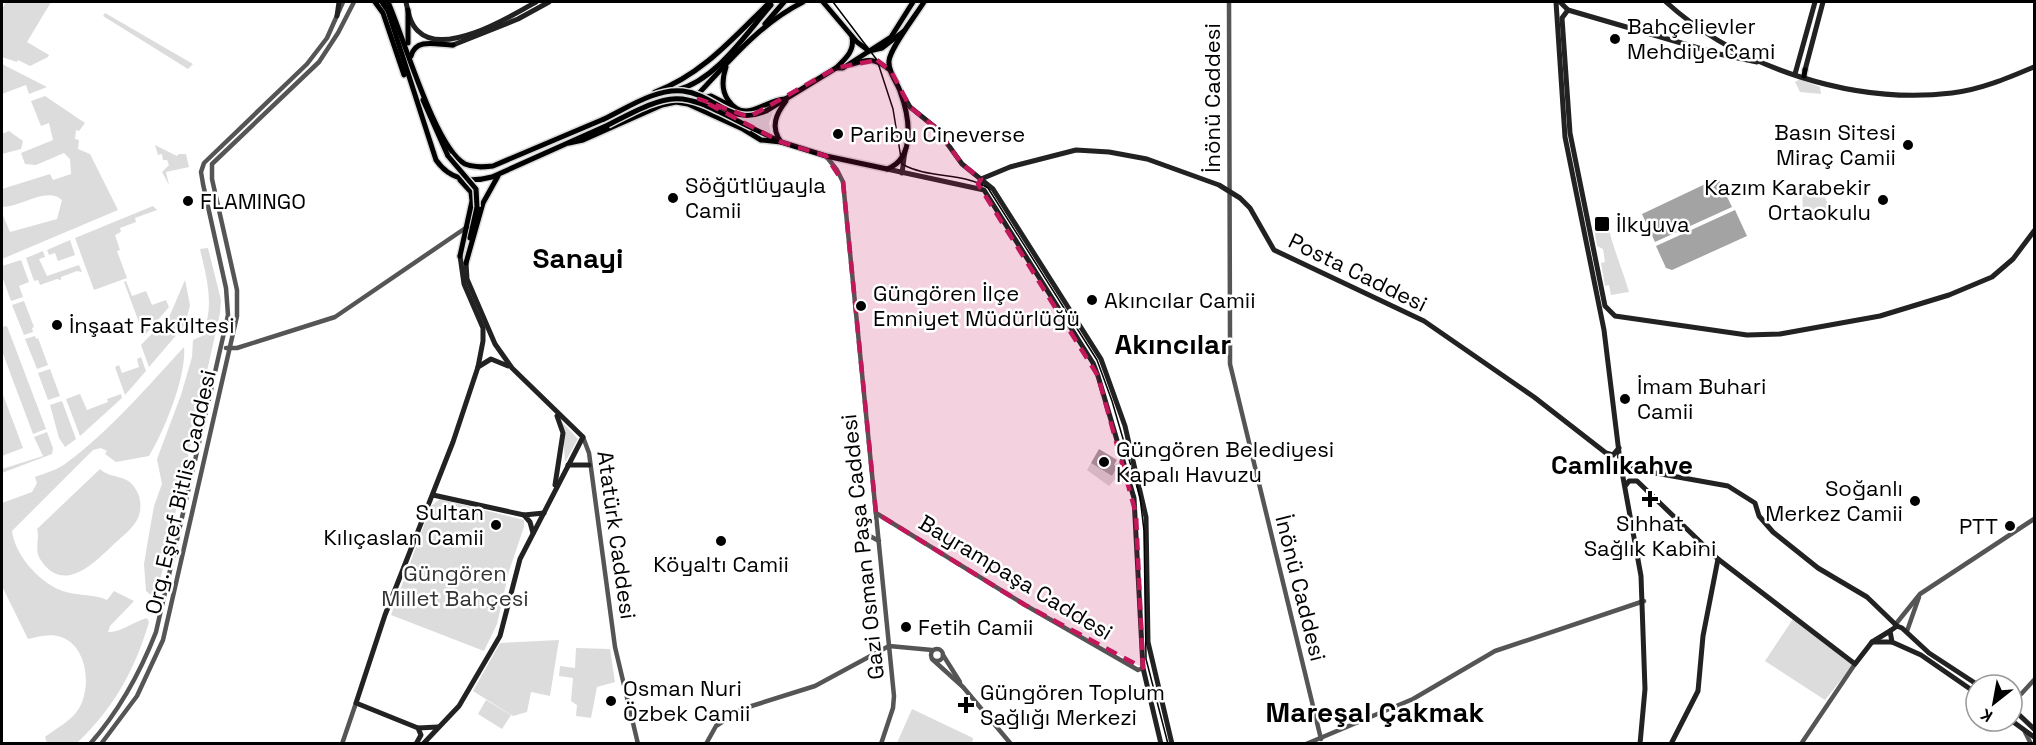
<svg xmlns="http://www.w3.org/2000/svg" width="2036" height="745" font-family="'Space Grotesk',sans-serif">
<style>
.green{fill:#dcdcdc}
.water{fill:#a3a3a3}
.lines{fill:none;stroke-linecap:round;stroke-linejoin:round}
.primary-casing{stroke:#dbdbdb;stroke-width:8}
.tertiary{stroke:#555;stroke-width:4.5}
.secondary{stroke:#222;stroke-width:5}
.primary{stroke:#000;stroke-width:5}
.tram{stroke:#000;stroke-width:1.5}
.primary-bridge-casing{stroke:#dbdbdb;stroke-width:8;stroke-linecap:butt}
.primary-bridge{stroke:#000;stroke-width:5}
.marked{fill:#c2185b;fill-opacity:0.2;stroke:#c2185b;stroke-width:4.5;stroke-dasharray:12 8;stroke-linejoin:round}
.poi-dot{fill:#000;stroke:#fff;stroke-width:2}
.labels{text-anchor:middle;dominant-baseline:central;stroke-width:5;stroke-linejoin:round;paint-order:stroke}
.poi-label{font-size:22px;fill:#000;stroke:#fff;text-anchor:start}
.street-label{font-size:22px;fill:#000;stroke:#fff}
.park-label{font-size:22px;fill:#333;stroke:#fff}
.quarter-label{font-size:26px;font-weight:bold;fill:#000;stroke:#fff}
.district-label{font-size:28px;font-weight:bold;fill:#000;stroke:#fff}
</style>
<rect width="100%" height="100%" fill="#fff"/>
<g class="green">
<polygon points="6,2 51,2 27,42 49,55 48,57 30,66 18,60 17,62 2,57 2,9"/>
<polygon points="105,13 193,64 188,69 103,16"/>
<polygon points="2,64 47,87 29,94 26,85 2,94"/>
<polygon points="1800,79 1820,87 1821,94 1800,92 1795,82"/>
<path d="M45,96l40,27 -6,8 -3,-1 -1,9 4,1 -1,9 12,5 28,56 -116,49v-46l8,19 47,-13 5,-19c-15,-14 -41,7 -60,7v-18l48,-15 3,6 18,-6 -1,-15 -6,-6 -28,12 -11,-1 -4,-11 32,-13 -4,-17 -8,3 -10,-25z"/>
<polygon points="774,110 769,123 772,136 738,119 758,118"/>
<polygon points="9,131 23,141 21,149 2,154 2,134"/>
<polygon points="155,145 177,156 179,154 186,154 189,167 166,172 169,185 162,172 169,165 167,160 163,160 162,154 158,155"/>
<polygon points="1820,186 1830,209 1803,210 1802,191"/>
<polygon points="153,206 157,210 135,218 136,222 120,228 121,232 115,235 120,250 117,251 127,278 94,290 75,238"/>
<path d="M1607,221c5,25 15,47 22,71l-18,3 -2,-10 -4,1 -4,-23 4,-1 -2,-13 -6,-3 -3,-19z"/>
<polygon points="70,240 75,255 58,261 55,253 49,255 47,250"/>
<path d="M208,248l13,52 -1,13 -59,264 -4,14 -6,4 -5,-4 -2,-27 4,-24 6,-34 8,-22 -5,-25 24,-64 11,-38 1,-17 9,-4c13,-30 5,-56 -2,-87z"/>
<polygon points="43,251 45,257 39,259 47,276 79,265 82,272 77,271 61,277 61,280 57,279 40,285 38,280 34,281 26,258"/>
<polygon points="21,260 29,282 19,286 23,297 11,301 2,276 2,266"/>
<polygon points="185,280 190,305 185,325 149,367 141,345 170,315"/>
<polygon points="126,281 132,296 146,291 152,305 166,300 169,307 144,336 124,282"/>
<polygon points="24,301 34,327 32,328 33,332 24,335 12,305"/>
<polygon points="7,326 46,429 33,434 2,351 2,327"/>
<polygon points="35,336 36,339 38,338 48,365 37,369 25,339"/>
<path d="M184,347c3,28 -20,85 -35,109l-33,6 -11,-8 2,-3 -6,-3 -8,2 -81,81c3,25 29,54 54,61 14,4 28,2 41,8l7,-9 20,10 -24,25 -2,6c13,1 26,-11 39,-14l2,4c-14,48 -36,87 -72,121h-30l-2,-6c10,-8 26,-16 33,-27 14,-21 10,-64 -17,-73 -11,-4 -23,0 -33,2l-26,-53v-83l30,-11 5,-9 -2,-6c10,-4 22,-7 30,-13 45,-33 81,-76 119,-117z"/>
<polygon points="141,357 146,371 125,395 115,367 119,365 122,373 139,367 137,359"/>
<polygon points="50,369 60,396 48,400 38,373"/>
<polygon points="2,392 23,448 2,456"/>
<polygon points="80,394 87,410 108,402 107,399 121,394 122,398 80,436 66,399"/>
<polygon points="62,401 76,439 65,447 59,438 50,405"/>
<polygon points="562,422 578,439 565,462"/>
<polygon points="47,432 53,448 52,454 2,473 2,469 43,456 34,437"/>
<polygon points="1122,461 1129,486 1116,478 1109,486 1087,470 1091,463 1112,476 1114,465"/>
<path d="M100,469c12,12 30,2 39,27 2,7 2,15 -1,22 -5,11 -17,19 -25,27 -20,19 -50,50 -73,14 -6,-10 0,-21 -3,-30z"/>
<polygon points="440,499 524,520 524,527 509,571 497,624 484,651 391,615 431,506"/>
<polygon points="1793,619 1853,665 1825,700 1765,661"/>
<polygon points="559,640 550,696 531,692 527,712 513,716 473,691 500,643"/>
<polygon points="576,648 610,649 615,682 597,687 591,718 576,716 577,705 571,701 573,678 559,676 560,666 575,668"/>
<polygon points="486,700 511,715 502,729 478,714"/>
<polygon points="912,709 973,738 972,743 897,743"/>
</g>
<g class="water">
<polygon points="1718,178 1732,207 1655,242 1642,214"/>
<polygon points="1735,210 1747,236 1672,270 1666,268 1656,246"/>
<polygon points="1099,449 1117,460 1114,465 1117,467 1112,476 1091,463"/>
</g>
<g class="lines">
<g class="primary-casing">
<g id="primary">
<polyline points="375,2 383,13 404,75"/>
<path d="M382,2l6,9 48,149c14,20 33,23 56,17l116,-52"/>
<path d="M388,2c15,33 47,146 77,162 9,4 19,3 28,2l111,-47"/>
<polyline points="823,2 857,42 869,51 882,48 904,31"/>
<polyline points="765,24 784,2"/>
<polyline points="408,43 408,10"/>
<path d="M411,56c5,-19 27,-11 42,-11"/>
<path d="M853,64c16,-6 23,-5 37,6"/>
<path d="M726,67c-4,12 -5,23 2,33 17,25 36,0 57,-1"/>
<path d="M836,68c9,-9 19,-17 16,-31"/>
<polyline points="1804,76 1805,70"/>
<path d="M677,90c39,-10 68,-55 94,-85"/>
<path d="M655,92c47,-17 80,-56 115,-90"/>
<polyline points="699,99 711,96 731,106"/>
<polyline points="423,100 448,156"/>
<path d="M689,104c35,-37 68,-79 114,-102"/>
<polyline points="766,111 836,68 843,68 891,37 913,2"/>
<polyline points="752,128 777,140"/>
<path d="M781,142c-11,-15 -5,-28 5,-41"/>
<path d="M569,143l14,-3 79,-35 14,-3 12,2 55,25 18,11 20,2 45,14 61,13c30,-11 22,-54 13,-78 -3,-9 -12,-19 -11,-30 1,-13 27,-46 35,-59"/>
<polyline points="470,238 477,207"/>
<polyline points="460,256 472,201 471,192 460,180"/>
<polyline points="466,263 483,203 498,176"/>
</g>
</g>
<g class="tertiary">
<polyline points="1229,2 1230,339"/>
<polyline points="826,156 837,170 843,182 894,696 893,708 881,744"/>
<polyline points="1230,339 1230,364 1321,739"/>
<polyline points="226,348 237,348 335,317 467,227"/>
<polyline points="583,437 589,453 615,647 638,744"/>
<polyline points="876,513 1025,605 1138,670 1143,668"/>
<polyline points="868,535 879,541"/>
<polyline points="1895,625 1920,594 2034,519"/>
<polyline points="1907,631 1919,597"/>
<circle cx="937" cy="655" r="6"/>
<polyline points="943,655 960,682"/>
<polyline points="932,659 963,687 1011,744"/>
<polyline points="2012,704 2034,680"/>
<polyline points="2025,732 2031,744"/>
<path d="M90,744c30,-34 50,-71 66,-112l72,-317 -2,-27 -23,-104 -2,-12 3,-9 103,-99 20,-26 16,-36"/>
<polyline points="101,744 137,696 163,640 237,316 237,290 212,179 212,164 319,62 338,33 354,2"/>
<polyline points="342,744 356,703"/>
<polyline points="706,744 716,726 742,709 815,686 889,646 932,650"/>
<polyline points="1306,744 1413,699 1495,651 1644,601"/>
<polyline points="1801,744 1855,664"/>
</g>
<g class="secondary">
<path d="M406,2c2,9 4,22 12,29 26,26 92,-14 118,-29"/>
<polyline points="1556,2 1565,137 1604,330 1620,461 1641,576 1645,689 1640,744"/>
<polyline points="1560,2 1568,10 1719,54 1757,62"/>
<path d="M1666,2c73,66 188,103 286,91 28,-3 56,-15 82,-26"/>
<polyline points="1568,10 1562,18 1570,133 1605,306 1615,316 1747,335 1780,334 1880,316 1949,295 1992,277 2013,259 2034,231"/>
<polyline points="337,16 339,2"/>
<polyline points="453,45 518,19 549,2"/>
<polyline points="1805,70 1823,2"/>
<polyline points="1795,74 1815,2"/>
<polyline points="903,95 910,107 936,128 962,164 993,189 1101,359 1125,426 1146,517 1148,642 1172,744"/>
<polyline points="887,169 984,190 1093,363 1098,376 1134,498 1143,668 1161,744"/>
<polyline points="902,173 905,151"/>
<polyline points="980,188 981,179 1010,167 1076,150 1109,152 1147,159 1219,185 1240,198 1250,208 1274,250 1424,321 1534,397 1606,453 1613,455 1619,448"/>
<polyline points="478,367 491,359 508,366"/>
<polyline points="568,465 589,465"/>
<polyline points="1622,467 1728,486 1755,503 1759,516 1773,532 1818,568 1867,597 1896,625"/>
<polyline points="555,485 563,433 557,416"/>
<polyline points="1626,485 1629,481 1637,481 1718,559 1855,664 1872,642 1890,631"/>
<polyline points="433,495 524,515"/>
<polyline points="533,533 530,522 524,515 544,513"/>
<polyline points="1872,642 1892,642"/>
<polyline points="1976,693 1921,655 1892,642 1890,631 1897,626 1902,628 1929,653 1978,685"/>
<polyline points="2012,708 2034,729"/>
<polyline points="2012,721 2034,737"/>
<polyline points="438,727 418,728 356,703 385,615 453,442 478,367 483,341 483,328 464,284 460,256"/>
<polyline points="416,744 421,735 418,728"/>
<polyline points="423,744 459,706 500,636 520,559 583,437 512,368 495,344 467,279 466,263"/>
<polyline points="1671,744 1698,691 1703,636 1718,559"/>
</g>
<use href="#primary" class="primary"/>
<path class="tram" d="M833,2l44,58 16,49 9,55c26,15 61,8 86,24l109,172 15,41 28,96 4,34 2,128 22,85"/>
<g class="primary-bridge-casing">
<g id="primary-bridge">
<path d="M604,119c23,-11 52,-31 79,-28 33,4 48,36 83,20"/>
<path d="M608,125c73,-38 71,-33 144,3"/>
<polyline points="448,156 476,189 477,207"/>
</g>
</g>
<use href="#primary-bridge" class="primary-bridge"/>
</g>
<path class="marked" d="M877,60l14,11 19,36 26,21 26,36 19,15 -3,5 120,192 38,138 7,154 -118,-63 -149,-92 -33,-331 -17,-26 -45,-14 -82,-43 50,18 87,-49z"/>
<g class="poi-dot">
<circle cx="1615" cy="39" r="6"/>
<circle cx="838" cy="134" r="6"/>
<circle cx="1908" cy="145" r="6"/>
<circle cx="673" cy="198" r="6"/>
<circle cx="1883" cy="200" r="6"/>
<circle cx="188" cy="201" r="6"/>
<rect x="1594" y="216" width="16" height="16" rx="3"/>
<circle cx="1092" cy="300" r="6"/>
<circle cx="861" cy="306" r="6"/>
<circle cx="57" cy="325" r="6"/>
<circle cx="1625" cy="399" r="6"/>
<circle cx="1104" cy="462" r="6"/>
<path d="M1647 490h6v6h6v6h-6v6h-6v-6h-6v-6h6z"/>
<circle cx="1915" cy="501" r="6"/>
<circle cx="496" cy="525" r="6"/>
<circle cx="2010" cy="526" r="6"/>
<circle cx="721" cy="541" r="6"/>
<circle cx="906" cy="627" r="6"/>
<circle cx="611" cy="701" r="6"/>
<path d="M963 696h6v6h6v6h-6v6h-6v-6h-6v-6h6z"/>
</g>
<g class="labels">
<g class="poi-label">
<text x="1627" y="26">Bahçelievler<tspan x="1627" dy="25">Mehdiye Cami</tspan></text>
<text x="1896" y="132" text-anchor="end">Basın Sitesi<tspan x="1896" dy="25">Miraç Camii</tspan></text>
<text x="850" y="134">Paribu Cineverse</text>
<text x="685" y="185">Söğütlüyayla<tspan x="685" dy="25">Camii</tspan></text>
<text x="1871" y="187" text-anchor="end">Kazım Karabekir<tspan x="1871" dy="25">Ortaokulu</tspan></text>
<text x="200" y="201">FLAMINGO</text>
<text x="1616" y="224">İlkyuva</text>
<text x="873" y="293">Güngören İlçe<tspan x="873" dy="25">Emniyet Müdürlüğü</tspan></text>
<text x="1104" y="300">Akıncılar Camii</text>
<text x="69" y="325">İnşaat Fakültesi</text>
<text x="1637" y="386">İmam Buhari<tspan x="1637" dy="25">Camii</tspan></text>
<text x="1116" y="449">Güngören Belediyesi<tspan x="1116" dy="25">Kapalı Havuzu</tspan></text>
<text x="1903" y="488" text-anchor="end">Soğanlı<tspan x="1903" dy="25">Merkez Camii</tspan></text>
<text x="484" y="512" text-anchor="end">Sultan<tspan x="484" dy="25">Kılıçaslan Camii</tspan></text>
<text x="1650" y="523" text-anchor="middle">Sıhhat<tspan x="1650" dy="25">Sağlık Kabini</tspan></text>
<text x="1998" y="526" text-anchor="end">PTT</text>
<text x="721" y="564" text-anchor="middle">Köyaltı Camii</text>
<text x="918" y="627">Fetih Camii</text>
<text x="623" y="688">Osman Nuri<tspan x="623" dy="25">Özbek Camii</tspan></text>
<text x="980" y="692">Güngören Toplum<tspan x="980" dy="25">Sağlığı Merkezi</tspan></text>
</g>
<g class="street-label">
<text transform="translate(1212 98) rotate(-90)">İnönü Caddesi</text>
<text transform="translate(1358 272) rotate(26)">Posta Caddesi</text>
<text transform="translate(180 492) rotate(-77)">Org. Eşref Bitlis Caddesi</text>
<text transform="translate(617 535) rotate(82)">Atatürk Caddesi</text>
<text transform="translate(862 547) rotate(-96)">Gazi Osman Paşa Caddesi</text>
<text transform="translate(1016 577) rotate(31)">Bayrampaşa Caddesi</text>
<text transform="translate(1301 588) rotate(76)">İnönü Caddesi</text>
</g>
<g class="park-label">
<text x="455" y="573">Güngören<tspan x="455" dy="25">Millet Bahçesi</tspan></text>
</g>
<g class="quarter-label">
<text x="1622" y="465">Camlıkahve</text>
</g>
<g class="district-label">
<text x="578" y="258">Sanayi</text>
<text x="1173" y="344">Akıncılar</text>
<text x="1375" y="712">Mareşal Çakmak</text>
</g>
</g>
<rect width="2036" height="745" fill="none" stroke="#000000" stroke-width="6"/>
<g transform="translate(1994 703) rotate(211)"><circle r="28" fill="#ffffff" stroke="#999999" stroke-width="1.5"/>
<path d="M0-4.5L10 22L0 15L-10 22Z" fill="#000000"/>
<text y="-9" font-size="16" font-weight="bold" text-anchor="middle" fill="#000000">K</text>
</g>
</svg>
